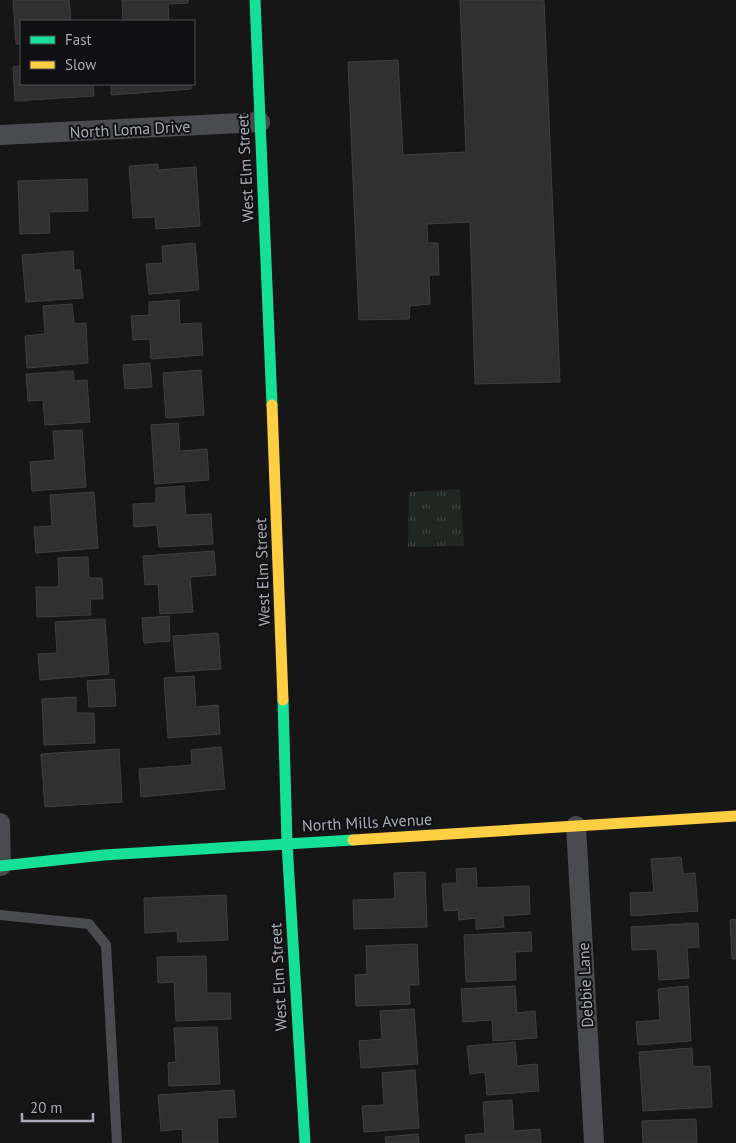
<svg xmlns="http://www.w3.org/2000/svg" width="736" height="1143" font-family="'PT Sans',sans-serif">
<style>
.park{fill:url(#park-tufts)}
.building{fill:#303031;stroke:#3e3f42}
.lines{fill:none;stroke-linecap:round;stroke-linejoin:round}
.lane{stroke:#4a4b4e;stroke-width:10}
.street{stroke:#4a4b4e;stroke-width:20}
.fast{stroke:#16e098;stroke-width:11}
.slow{stroke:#ffcf43;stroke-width:11}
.labels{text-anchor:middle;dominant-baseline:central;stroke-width:4;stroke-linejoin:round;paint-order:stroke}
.street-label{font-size:16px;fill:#a8abb5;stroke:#101012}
</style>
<defs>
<pattern id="park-tufts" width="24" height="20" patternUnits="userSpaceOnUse" patternTransform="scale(1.25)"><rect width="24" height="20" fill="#202621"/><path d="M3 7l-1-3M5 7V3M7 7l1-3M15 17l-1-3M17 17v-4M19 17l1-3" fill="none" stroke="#3e433f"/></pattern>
</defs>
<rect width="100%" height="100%" fill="#161616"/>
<polygon class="park" points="460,489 464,546 408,547 409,492"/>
<g class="building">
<polygon points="13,0 69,0 71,21 21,21 21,44 16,44"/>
<polygon points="122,0 188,0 188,3 168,4 169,21 123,21"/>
<polygon points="460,0 544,0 560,382 475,384 470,222 427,224 428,243 438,243 439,275 429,275 430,304 410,306 409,319 359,320 348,62 398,60 403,155 466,152"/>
<polygon points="21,66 21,84 93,84 94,96 15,101 13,67"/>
<polygon points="111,84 191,84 191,89 111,95"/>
<polygon points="158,164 158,170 196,167 200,226 156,229 155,217 133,218 129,166"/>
<polygon points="87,179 88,211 49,212 50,233 20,234 18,181"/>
<polygon points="195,243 199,290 149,294 146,264 163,263 162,246"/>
<polygon points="73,251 74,270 80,270 83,298 26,302 22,255"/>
<polygon points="179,300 180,324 201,323 203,355 151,359 150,339 133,340 131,316 149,315 149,302"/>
<polygon points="72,304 74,324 86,323 88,363 27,368 25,336 45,334 43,306"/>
<polygon points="150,363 152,387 125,389 123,365"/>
<polygon points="201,370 204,415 166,418 163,373"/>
<polygon points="73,371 74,381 87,380 90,422 45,425 43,400 28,401 26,374"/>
<polygon points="178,423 180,451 207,449 209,480 155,484 151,425"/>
<polygon points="82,430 86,487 32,491 30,462 55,460 53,431"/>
<polygon points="184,486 186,515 211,514 213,544 159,547 157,525 134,527 133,504 156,503 156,488"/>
<polygon points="94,492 98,548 36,553 34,527 52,526 50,495"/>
<polygon points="214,551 216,575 190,577 193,612 160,614 158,584 145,585 143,556"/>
<polygon points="88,557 89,578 102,578 103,599 90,599 91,615 37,617 36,587 59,587 58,558"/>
<polygon points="169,616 170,641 144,643 142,618"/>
<polygon points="105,619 109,674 40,680 38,654 57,653 55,622"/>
<polygon points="218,633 221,669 176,672 173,636"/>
<polygon points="194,676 196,707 218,705 220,734 168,738 164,678"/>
<polygon points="114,679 116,706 89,707 87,681"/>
<polygon points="76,697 76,713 94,713 95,743 44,745 42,699"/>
<polygon points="221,747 225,789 141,797 139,769 192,765 191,750"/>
<polygon points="119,749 122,802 45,807 41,754"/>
<polygon points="681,857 683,874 695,873 698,911 631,916 630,893 654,892 651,859"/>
<polygon points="476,868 477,888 529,886 530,914 503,916 504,927 476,929 476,918 459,920 458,910 444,911 442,884 457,883 456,869"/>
<polygon points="425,872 427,927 354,929 353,900 395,899 394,873"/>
<polygon points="226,895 228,940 178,942 177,931 145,933 144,898"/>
<polygon points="736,919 736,959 732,959 730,920"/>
<polygon points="698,923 699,947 687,948 689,978 659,980 657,949 632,950 631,927"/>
<polygon points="531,932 532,951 515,952 516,980 466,982 464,935"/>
<polygon points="417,944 419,985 409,985 410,1004 356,1006 355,975 367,974 366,946"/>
<polygon points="206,956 207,993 230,993 231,1019 176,1021 174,982 158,983 157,957"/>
<polygon points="515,986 517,1013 535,1011 537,1038 493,1041 492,1020 463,1022 461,989"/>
<polygon points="688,986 691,1041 638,1045 636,1022 660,1020 658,989"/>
<polygon points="414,1009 418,1064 361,1068 359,1041 382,1039 380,1011"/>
<polygon points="217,1027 220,1084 169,1086 168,1063 176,1062 174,1028"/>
<polygon points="515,1042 517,1066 537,1064 539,1091 487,1095 485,1072 470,1074 467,1046"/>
<polygon points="692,1048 693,1067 710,1066 712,1107 643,1111 639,1052"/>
<polygon points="415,1070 419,1128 364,1132 362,1106 384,1105 382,1073"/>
<polygon points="234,1090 236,1117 217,1118 218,1143 183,1143 182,1129 161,1131 158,1095"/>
<polygon points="512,1100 514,1131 540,1129 541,1143 466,1143 465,1135 485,1133 483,1102"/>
<polygon points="696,1119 697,1143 643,1143 642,1121"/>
<polygon points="418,1134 419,1143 386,1143 385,1137"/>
</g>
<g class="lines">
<polyline class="lane" points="0,915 89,924 106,945 117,1143"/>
<g class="street">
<polyline points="0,135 260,122"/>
<polyline points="0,823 1,866"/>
<polyline points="576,826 594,1143"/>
</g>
<g class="fast">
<polyline points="255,0 272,405"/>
<polyline points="283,700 287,843 305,1143"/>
<polyline points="0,866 104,855 353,840"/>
</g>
<g class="slow">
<polyline points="272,405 283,700"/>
<polyline points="353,840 736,816"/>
</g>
</g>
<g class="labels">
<g class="street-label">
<text transform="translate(130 129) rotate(-3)">North Loma Drive</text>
<text transform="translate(245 168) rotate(-93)">West Elm Street</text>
<text transform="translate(262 572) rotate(-92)">West Elm Street</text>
<text transform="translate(367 822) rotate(-3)">North Mills Avenue</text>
<text transform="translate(278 977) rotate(-93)">West Elm Street</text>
<text transform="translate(585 985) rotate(-93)">Debbie Lane</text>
</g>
</g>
<rect x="20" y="20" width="175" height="65" fill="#101012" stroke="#4d4e53"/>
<rect x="30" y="36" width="25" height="8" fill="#16e098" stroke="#4d4e53"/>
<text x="65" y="45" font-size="15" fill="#a8abb5">Fast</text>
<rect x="30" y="61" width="25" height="8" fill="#ffcf43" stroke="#4d4e53"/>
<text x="65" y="70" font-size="15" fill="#a8abb5">Slow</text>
<path d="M22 1113v8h71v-8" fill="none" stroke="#a8abb5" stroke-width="2.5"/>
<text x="30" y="1113" font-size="15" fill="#a8abb5" stroke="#101012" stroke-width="4" paint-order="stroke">20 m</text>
</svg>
